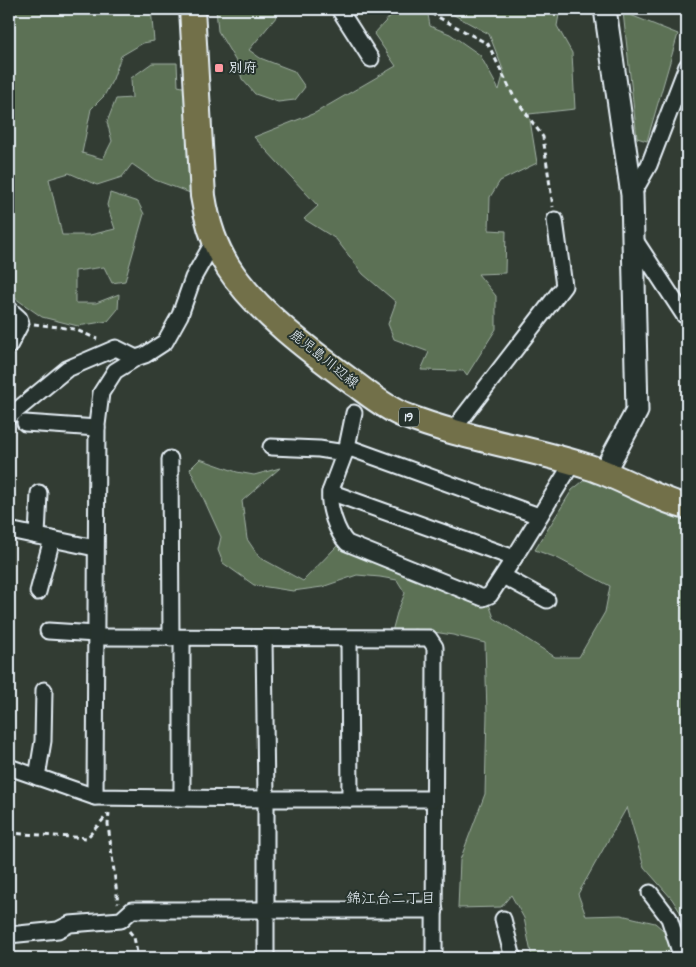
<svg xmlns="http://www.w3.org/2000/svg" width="696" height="967" font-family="'Architects Daughter','Klee One',sans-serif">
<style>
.green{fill:#5c7154;stroke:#a2b1a6}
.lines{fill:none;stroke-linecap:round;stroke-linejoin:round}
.street-casing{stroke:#e8f1f8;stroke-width:19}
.secondary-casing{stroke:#e8f1f8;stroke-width:25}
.primary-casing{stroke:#e8f1f8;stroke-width:28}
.path{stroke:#e8f1f8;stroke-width:3;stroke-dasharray:5 4;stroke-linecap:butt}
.street{stroke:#26332d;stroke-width:15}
.secondary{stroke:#26332d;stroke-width:21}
.primary{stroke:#726f4a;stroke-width:24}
.poi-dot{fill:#ff9aa2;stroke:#26332d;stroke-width:2}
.labels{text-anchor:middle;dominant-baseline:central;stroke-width:4;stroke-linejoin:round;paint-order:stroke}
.shield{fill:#26332d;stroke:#aeb8bb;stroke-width:1}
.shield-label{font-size:12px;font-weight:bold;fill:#e8f1f8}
.poi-label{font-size:14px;font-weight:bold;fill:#e8f1f8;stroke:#26332d;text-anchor:start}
.street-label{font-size:14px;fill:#e8f1f8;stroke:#26332d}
.neighbourhood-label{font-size:15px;fill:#e8f1f8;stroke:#26332d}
</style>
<rect width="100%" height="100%" fill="#323c33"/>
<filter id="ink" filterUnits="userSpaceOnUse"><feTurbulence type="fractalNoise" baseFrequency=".02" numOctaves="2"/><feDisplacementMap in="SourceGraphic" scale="10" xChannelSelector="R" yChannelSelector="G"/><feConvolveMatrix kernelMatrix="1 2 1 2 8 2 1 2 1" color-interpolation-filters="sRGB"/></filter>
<g filter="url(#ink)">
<g class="green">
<polygon points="9,9 151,9 154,41 143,43 121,56 113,79 104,96 91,109 82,153 103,159 112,141 107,122 116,99 132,98 131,78 152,63 177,63 178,86 187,88 193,194 155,180 132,164 122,177 97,185 69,173 49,179 62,235 90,235 115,229 107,205 110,193 138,202 144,214 125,281 112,283 104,267 75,271 75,303 96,303 119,294 118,309 108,321 78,326 42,317 9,294"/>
<polygon points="216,9 276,9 277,16 249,50 260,58 294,71 305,87 295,100 278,102 255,94 242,79 238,65 218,31"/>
<polygon points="391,9 427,9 430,26 450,34 480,55 499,90 504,72 489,34 443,9 560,9 557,26 572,53 575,109 529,114 537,163 500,181 490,197 489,230 506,231 505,273 478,274 496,296 496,329 467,375 464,371 421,370 429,352 394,339 388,324 396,302 363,274 336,239 304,219 318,206 254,137 315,113 396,66 374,34 394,12"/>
<polygon points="623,12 678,34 647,141 637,138"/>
<polygon points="200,459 237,472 254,475 280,468 242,501 247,539 259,557 303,581 338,545 402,573 488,601 494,618 555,657 579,657 605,612 610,586 557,558 535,550 572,490 587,478 615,487 666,513 687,514 687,923 672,899 644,867 627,807 578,894 586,916 621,915 655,923 677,942 679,958 532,958 524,918 511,895 501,907 458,908 460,860 485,794 487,714 485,643 453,635 414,629 390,639 397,613 405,593 397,580 380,577 357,575 322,587 293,591 254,585 223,563 218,550 221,537 190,469"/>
</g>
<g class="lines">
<g class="street-casing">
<g id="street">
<polyline points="339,9 371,59"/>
<polyline points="632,195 649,165 687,66"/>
<polyline points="633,237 684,315"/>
<polyline points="9,309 19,318 21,323 9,346"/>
<polyline points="9,415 11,415 67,369 116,348 136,358"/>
<polyline points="25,423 97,428"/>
<polyline points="453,430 564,286 555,220"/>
<polyline points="271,447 319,449 345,453"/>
<polyline points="347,447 354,413"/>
<polyline points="170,459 171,638"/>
<path d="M330,492c-2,15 7,41 17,51l136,55 7,-3 24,-37"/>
<polyline points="539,516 347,447 330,492 514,558 573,462"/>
<polyline points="9,530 95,548"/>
<polyline points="37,536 39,493"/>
<polyline points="503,576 547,600"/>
<polyline points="38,592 52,539"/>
<polyline points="48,631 96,634"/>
<polyline points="96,637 429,638 435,647 434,958"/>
<polyline points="182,638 182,798"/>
<polyline points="264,638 266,799 266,958"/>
<polyline points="349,639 350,799"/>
<polyline points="9,767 95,797 266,799 434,799"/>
<polyline points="37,777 43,741 44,690"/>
<polyline points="95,797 97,425 101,393 115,371 136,358 145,355 165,342 180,315 193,278 214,241"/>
<polyline points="650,893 669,918 682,958"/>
<polyline points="503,919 513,958"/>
<polyline points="9,935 58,930 70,924 121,920 132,910 435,910"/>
</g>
</g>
<g class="secondary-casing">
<polyline id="secondary" points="604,472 637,411 632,195 605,9"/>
</g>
<g class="primary-casing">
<path id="primary" d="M192,9l11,187c4,26 11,49 25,71 28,44 82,84 124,115 17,12 32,25 51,33 60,24 125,32 186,52 34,11 64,31 98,40"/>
</g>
<g class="path">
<polyline points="423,9 488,44 513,95 543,137 553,207"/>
<polyline points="34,324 74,329 97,339"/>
<polyline points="109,813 108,824 118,903"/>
<polyline points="9,833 87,838 108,814"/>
<polyline points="129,931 134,937 138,958"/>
</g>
<use href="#street" class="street"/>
<use href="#secondary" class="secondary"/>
<use href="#primary" class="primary"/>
</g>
</g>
<rect class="poi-dot" x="214" y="63" width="10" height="10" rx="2.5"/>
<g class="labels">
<rect class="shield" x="399" y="407.5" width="20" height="19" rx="4"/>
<g class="shield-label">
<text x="409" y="417">19</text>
</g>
<g class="poi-label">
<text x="229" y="68">別府</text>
</g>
<g class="street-label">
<text transform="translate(324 359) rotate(39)">鹿児島川辺線</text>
</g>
<g class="neighbourhood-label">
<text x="391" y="898">錦江台二丁目</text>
</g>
</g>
<rect width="696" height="967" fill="none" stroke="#26332d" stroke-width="30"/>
<rect x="15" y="15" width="666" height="937" fill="none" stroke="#e8f1f8" stroke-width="2" filter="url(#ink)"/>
</svg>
